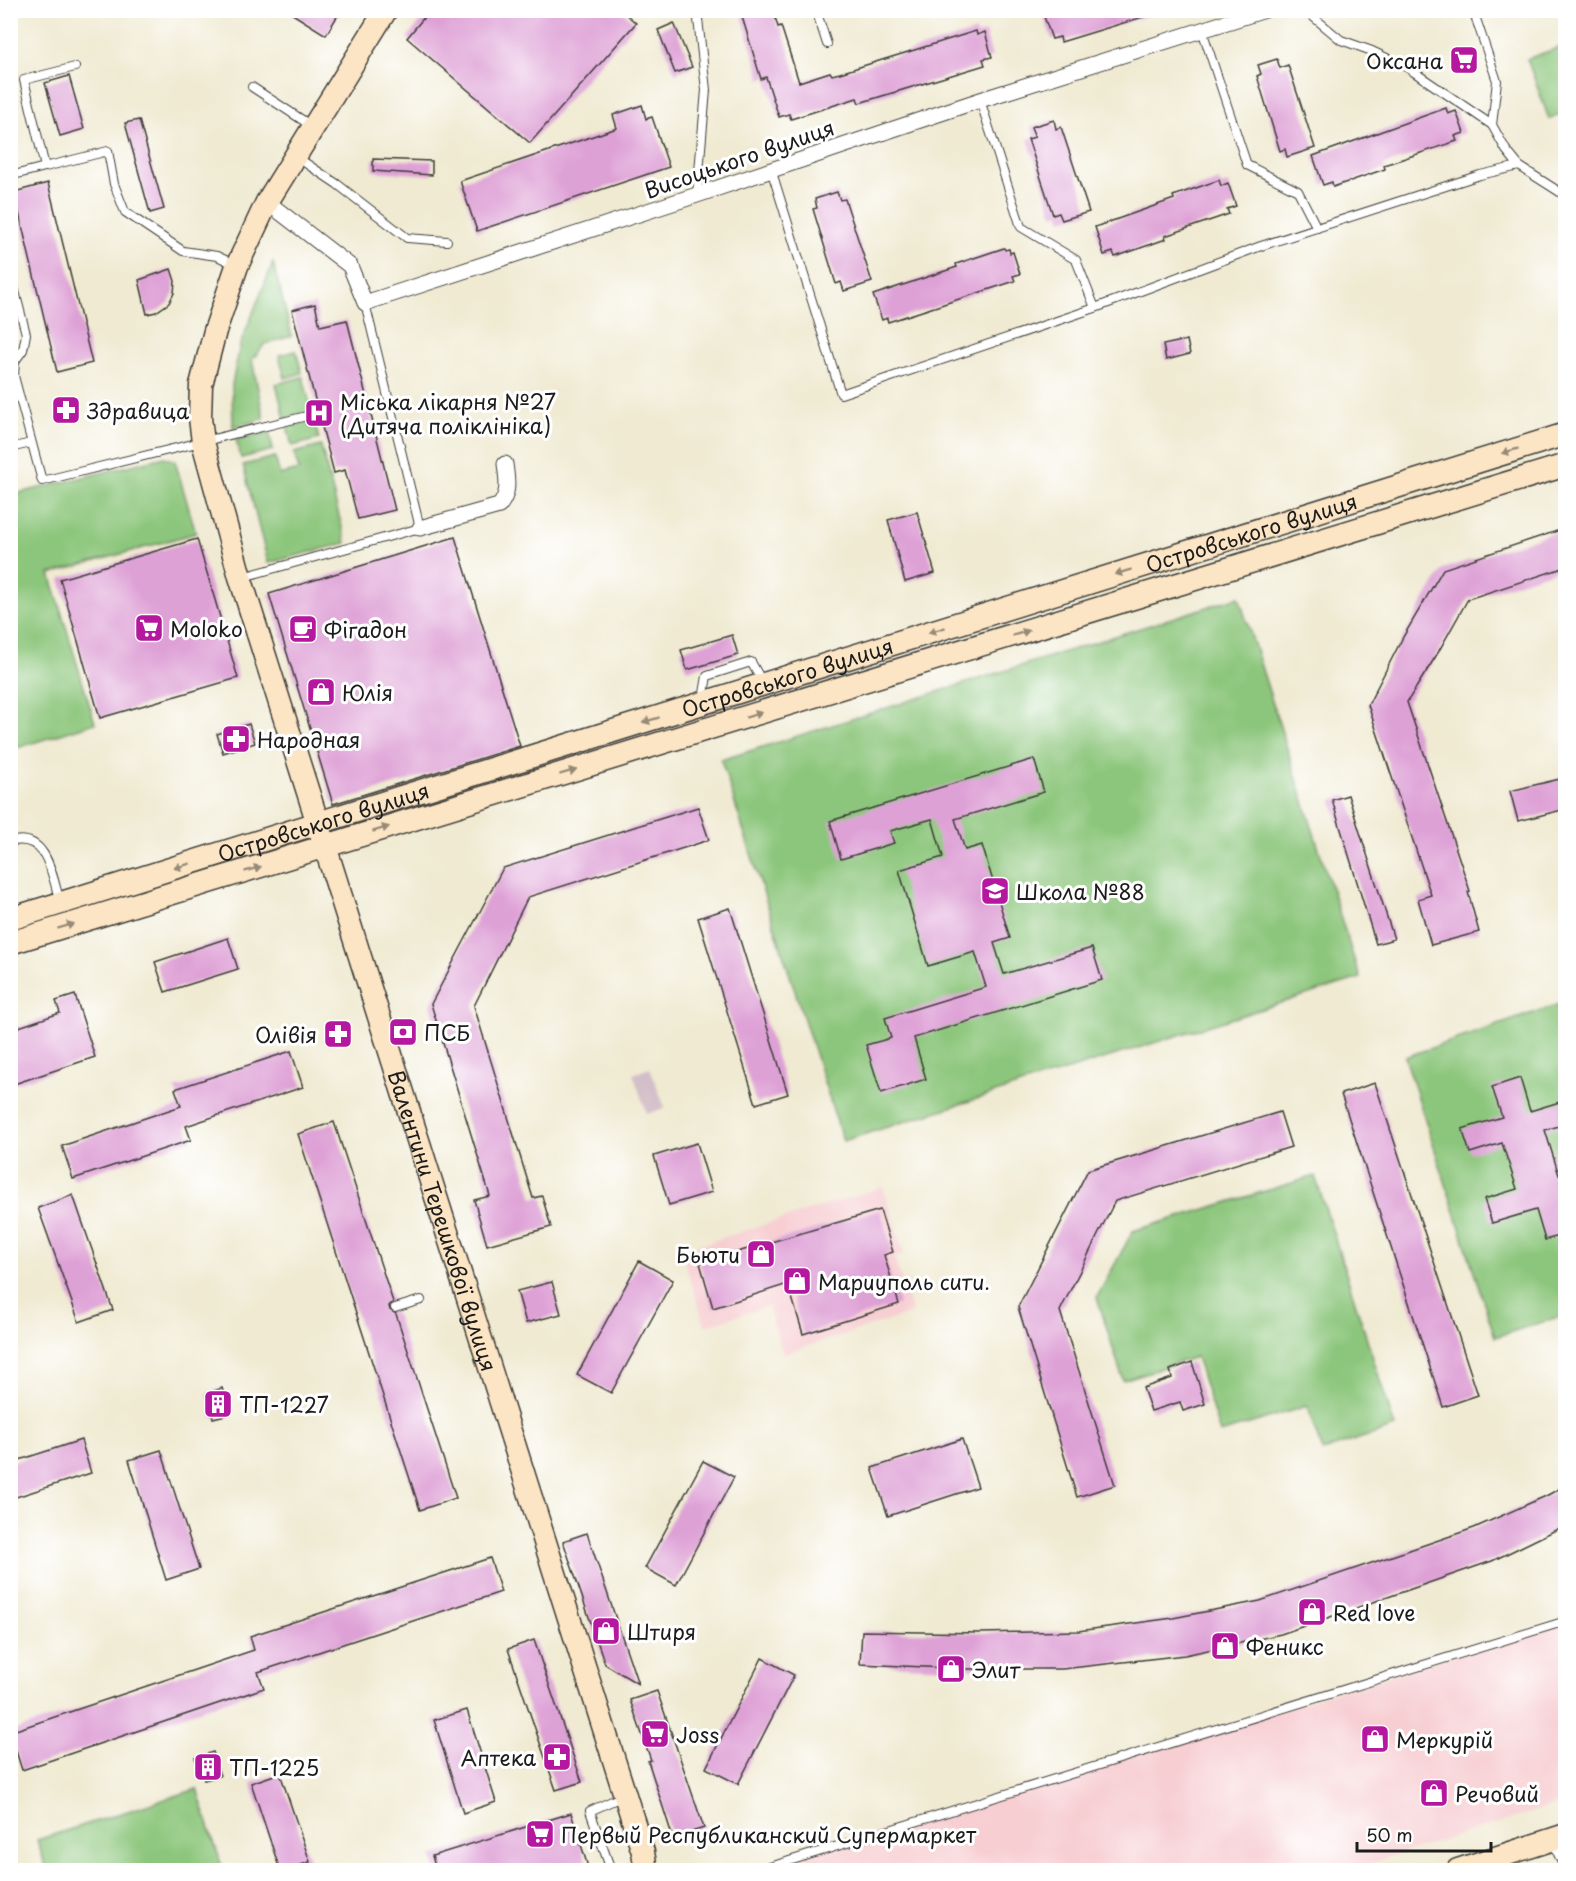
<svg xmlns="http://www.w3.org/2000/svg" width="1576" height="1881" font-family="'Playpen Sans',sans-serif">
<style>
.built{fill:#f7cfd3}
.industrial{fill:#d2bdc7}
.green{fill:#8cc67b;stroke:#54714c;stroke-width:1.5}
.building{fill:#dea1d6}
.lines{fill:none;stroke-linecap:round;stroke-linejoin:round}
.lane-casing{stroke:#3c3b37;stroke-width:10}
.street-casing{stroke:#3c3b37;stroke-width:17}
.secondary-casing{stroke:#3c3b37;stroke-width:25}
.lane{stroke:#fff;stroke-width:8}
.street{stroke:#fff;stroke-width:15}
.secondary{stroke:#fce5c4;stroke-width:22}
.oneway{fill:#978b78}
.labels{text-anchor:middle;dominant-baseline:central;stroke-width:6;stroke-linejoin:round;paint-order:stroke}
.poi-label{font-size:21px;fill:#1c1c1c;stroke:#fff;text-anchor:start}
.street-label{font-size:21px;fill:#1c1c1c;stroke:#fff}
</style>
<rect width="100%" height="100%" fill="#fff"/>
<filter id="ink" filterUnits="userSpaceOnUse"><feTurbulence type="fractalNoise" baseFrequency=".0167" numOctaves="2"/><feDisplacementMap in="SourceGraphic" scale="12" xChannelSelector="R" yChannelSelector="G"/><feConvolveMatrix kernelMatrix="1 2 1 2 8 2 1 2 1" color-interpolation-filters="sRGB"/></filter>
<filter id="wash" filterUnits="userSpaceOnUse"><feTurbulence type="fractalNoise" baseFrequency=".008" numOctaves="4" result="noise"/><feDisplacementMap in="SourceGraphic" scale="24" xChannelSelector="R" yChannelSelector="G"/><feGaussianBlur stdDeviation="1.35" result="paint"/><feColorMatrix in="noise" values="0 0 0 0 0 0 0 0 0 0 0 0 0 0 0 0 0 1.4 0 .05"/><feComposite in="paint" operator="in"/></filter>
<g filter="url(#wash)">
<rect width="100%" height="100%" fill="#f0ead2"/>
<g class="built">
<polygon points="883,1187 904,1254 894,1257 912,1313 783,1354 768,1306 705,1326 681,1251"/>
<polygon points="1565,1621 1565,1802 1349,1870 760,1870"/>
</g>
<polygon class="industrial" points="650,1068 665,1108 647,1114 633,1074"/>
<g class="green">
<polygon points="1563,46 1566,53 1565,113 1549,119 1527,59"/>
<polygon points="273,263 292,336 265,344 252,360 264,419 233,427 232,384 240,345"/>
<polygon points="296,351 302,373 285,378 279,355"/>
<polygon points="303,377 312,412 285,419 276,384"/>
<polygon points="314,419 319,439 292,446 287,426"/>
<polygon points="269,432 273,450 241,458 236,440"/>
<polygon points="321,446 346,543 268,563 243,465 275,457 280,475 299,470 294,453"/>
<polygon points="164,457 175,461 196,533 50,574 95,723 11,750 11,495"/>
<polygon points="1239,597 1360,978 843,1141 721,760"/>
<polygon points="1559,1004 1565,1008 1565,1315 1495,1337 1405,1057"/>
<polygon points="1315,1176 1395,1427 1322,1451 1307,1406 1220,1433 1196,1357 1123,1380 1097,1297 1133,1231"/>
<polygon points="197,1789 223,1870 47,1870 37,1840"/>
</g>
<g id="blocks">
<g class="building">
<polygon points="286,10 341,10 326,35"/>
<polygon points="430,10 621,10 636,23 530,143 407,38"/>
<polygon points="740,10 773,10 778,27 781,26 799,82 830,72 832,75 840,73 976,31 977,35 985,32 992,57 983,59 985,65 859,103 857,98 791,119 789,114 779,117 766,77 761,79"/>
<polygon points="1055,10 1153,10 1153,14 1061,42 1060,37 1052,39 1043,14"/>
<polygon points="674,23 692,67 675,73 658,30"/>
<polygon points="1277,59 1280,68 1288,65 1315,148 1287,157 1285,149 1280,151 1257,76 1261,74 1258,65"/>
<polygon points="69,76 84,129 60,136 45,83"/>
<polygon points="642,105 646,119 652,117 669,167 477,231 460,181 617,128 613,115"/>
<polygon points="1446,108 1448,114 1456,111 1464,133 1455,136 1457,141 1384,165 1385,169 1333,187 1332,182 1323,185 1313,156"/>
<polygon points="139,120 164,209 150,213 125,123"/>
<polygon points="1054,120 1056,129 1061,127 1089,212 1062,220 1059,213 1053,215 1028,139 1035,137 1031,127"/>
<polygon points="373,159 432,161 432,175 373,171"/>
<polygon points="1219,180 1221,186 1228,183 1236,206 1227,209 1229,214 1165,236 1166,239 1115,257 1113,252 1104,255 1095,227 1174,199 1173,196"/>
<polygon points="48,183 92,363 57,372 14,192"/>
<polygon points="837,192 840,200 845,199 872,282 844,291 841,282 836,284 813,209 817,208 815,199"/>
<polygon points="1004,248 1005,250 1009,249 1010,253 1013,252 1020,274 1013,276 1015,281 888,322 887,318 882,320 873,295 957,267 956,264"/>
<polygon points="171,269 175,281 174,293 169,303 156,312 147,314 139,280"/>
<polygon points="315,304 320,326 347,320 395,510 358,519 345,470 334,473 320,419 325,415 325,411 321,407 317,407 292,310"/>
<polygon points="1187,340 1190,354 1166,360 1163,345"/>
<polygon points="917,512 935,573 905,582 888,520"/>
<polygon points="1566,528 1566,567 1468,599 1436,656 1407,702 1470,891 1468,892 1479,932 1431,945 1418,899 1431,895 1368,705 1403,637 1443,569"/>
<polygon points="455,537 520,746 333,804 269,594"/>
<polygon points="197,539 238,678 100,718 60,579"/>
<polygon points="732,635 738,655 687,670 681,650"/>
<polygon points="249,724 255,743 223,753 217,734"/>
<polygon points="1034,759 1044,792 955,819 965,850 982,845 1010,938 994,943 1004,974 1092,948 1102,980 914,1038 926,1079 881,1093 866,1045 891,1038 885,1018 986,987 975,952 928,966 899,870 943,857 932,819 890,831 894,843 841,859 830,821"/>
<polygon points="1560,779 1566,799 1566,809 1518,821 1510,791"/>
<polygon points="1348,795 1394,939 1376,944 1332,800"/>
<polygon points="698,807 709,840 528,897 474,1006 533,1198 542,1196 551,1227 487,1245 474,1200 490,1196 431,1004 503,868"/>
<polygon points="730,908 788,1094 756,1104 698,918"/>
<polygon points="228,938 238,969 165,992 155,962"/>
<polygon points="75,995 95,1057 14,1084 10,1075 10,1030 60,1013 56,1001"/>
<polygon points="291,1051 303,1087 186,1126 191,1140 73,1179 62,1146 181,1106 175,1089"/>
<polygon points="1520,1078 1530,1111 1566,1100 1566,1124 1545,1130 1559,1175 1566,1173 1566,1202 1562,1203 1566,1216 1566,1234 1545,1240 1536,1210 1492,1223 1484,1199 1517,1189 1502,1143 1470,1153 1462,1129 1502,1117 1492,1087"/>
<polygon points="1375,1083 1478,1395 1443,1407 1341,1094"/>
<polygon points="1280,1112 1291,1147 1115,1201 1060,1311 1115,1485 1077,1497 1018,1307 1088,1170"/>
<polygon points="334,1122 393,1302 389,1306 390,1310 396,1314 456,1498 420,1510 298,1134"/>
<polygon points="697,1143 712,1192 669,1205 654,1156"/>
<polygon points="73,1195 113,1310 79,1322 38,1208"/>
<polygon points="880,1210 893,1252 884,1255 899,1304 803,1334 788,1284 713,1308 700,1263"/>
<polygon points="639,1261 673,1280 611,1393 577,1375"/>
<polygon points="552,1282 561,1314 526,1323 517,1291"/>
<polygon points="1192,1362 1205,1404 1183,1411 1180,1402 1151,1411 1143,1388 1172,1378 1170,1370"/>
<polygon points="222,1388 230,1414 213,1418 207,1394"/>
<polygon points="962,1439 978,1487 888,1516 872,1468"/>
<polygon points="81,1440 91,1473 10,1499 10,1463"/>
<polygon points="161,1450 199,1569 166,1580 129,1460"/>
<polygon points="703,1461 734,1477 676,1585 645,1568"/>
<polygon points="1566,1485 1566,1525 1492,1561 1281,1634 1185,1655 1062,1669 968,1669 860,1664 862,1631 981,1633 1078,1631 1173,1618 1260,1601 1474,1528 1546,1496"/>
<polygon points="587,1533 638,1684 605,1664 563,1541"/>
<polygon points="490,1558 501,1592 258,1672 264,1688 22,1770 10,1732 254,1650 250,1636"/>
<polygon points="534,1640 582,1782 556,1790 508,1649"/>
<polygon points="762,1658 794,1675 738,1784 706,1768"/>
<polygon points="657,1691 704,1828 673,1838 648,1761 651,1760 630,1700"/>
<polygon points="467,1710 496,1802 463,1813 434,1720"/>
<polygon points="213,1752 220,1776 204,1780 195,1758"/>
<polygon points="280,1773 310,1862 285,1870 280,1870 251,1783"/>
<polygon points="571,1813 589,1870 436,1870 432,1856"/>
</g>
</g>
</g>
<g filter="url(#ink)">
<use href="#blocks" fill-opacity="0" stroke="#3c3b37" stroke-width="1.5"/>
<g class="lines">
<g class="lane-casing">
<g id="lane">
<polyline points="816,10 827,44"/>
<polyline points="1305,10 1341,40 1372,51 1408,68 1492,125"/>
<polyline points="1473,10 1497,81 1492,125 1506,150 1519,166 1566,196"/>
<polyline points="1202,30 1247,165 1298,191 1317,228"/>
<polyline points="75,67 24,80 45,167 108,151 114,184 125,212 183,251 217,256 236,265"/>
<polyline points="252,87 310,125"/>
<polyline points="980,100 1021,227 1076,260 1095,308"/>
<polyline points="298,158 337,184 407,238 447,241"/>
<polyline points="771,169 841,394 1095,308 1261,246 1480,175 1519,166"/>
<polyline points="10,176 45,167"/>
<polyline points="697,195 706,90 697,10"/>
<polyline points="10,272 26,334 23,350 15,361 14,376 42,481 319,413"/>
<polyline points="10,448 31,443"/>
<polyline points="243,577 420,528 365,303"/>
<polyline points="703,699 707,676 751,662 763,683"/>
<path d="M10,842c38,-11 42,35 50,60"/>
<polyline points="395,1308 421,1300"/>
<polyline points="1553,1842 1565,1870"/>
<polyline points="611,1870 590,1811 623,1796"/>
<polyline points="760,1870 1566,1621"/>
</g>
</g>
<g class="street-casing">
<g id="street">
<polyline points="267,202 350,266 365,303 697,195 980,100 1265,10"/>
<path d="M420,528l79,-22c11,-13 8,-26 6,-42"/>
</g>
</g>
<g class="secondary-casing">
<g id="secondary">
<path id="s1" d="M386,10l-119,192 -30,64 -22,65 -14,54 -1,33 3,24 37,135 403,1275 3,18"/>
<path id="s2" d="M10,919l1556,-485"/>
<polyline points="10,943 1566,465"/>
<polyline points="1458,1870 1566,1835"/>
</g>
</g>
<use href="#lane" class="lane"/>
<use href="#street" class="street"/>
<use href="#secondary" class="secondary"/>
</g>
<defs><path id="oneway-solid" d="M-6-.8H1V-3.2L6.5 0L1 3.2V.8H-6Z" transform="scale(1.5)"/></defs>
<g class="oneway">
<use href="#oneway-solid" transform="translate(1510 451) rotate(163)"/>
<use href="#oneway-solid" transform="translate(1123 572) rotate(163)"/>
<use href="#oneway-solid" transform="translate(937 630) rotate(163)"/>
<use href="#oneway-solid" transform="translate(1021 633) rotate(-17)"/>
<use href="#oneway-solid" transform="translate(754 715) rotate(-17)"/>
<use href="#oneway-solid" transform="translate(651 720) rotate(163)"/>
<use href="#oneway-solid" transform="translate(568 772) rotate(-17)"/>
<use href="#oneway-solid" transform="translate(381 829) rotate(-17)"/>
<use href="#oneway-solid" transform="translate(182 866) rotate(163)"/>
<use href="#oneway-solid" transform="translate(253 869) rotate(-17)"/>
<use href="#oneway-solid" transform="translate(66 926) rotate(-17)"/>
</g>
</g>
<defs>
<g id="supermarket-square" transform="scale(1.5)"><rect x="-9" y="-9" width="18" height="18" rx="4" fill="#b5179e" stroke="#fff"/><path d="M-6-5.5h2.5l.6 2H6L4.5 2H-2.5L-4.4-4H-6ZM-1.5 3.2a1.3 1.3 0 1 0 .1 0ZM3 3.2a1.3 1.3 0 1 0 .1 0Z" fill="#fff"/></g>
<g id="pharmacy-square" transform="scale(1.5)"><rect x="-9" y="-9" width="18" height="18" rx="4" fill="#b5179e" stroke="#fff"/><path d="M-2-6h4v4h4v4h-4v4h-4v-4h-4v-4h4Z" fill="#fff"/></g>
<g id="hospital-square" transform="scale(1.5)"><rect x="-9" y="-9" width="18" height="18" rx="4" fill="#b5179e" stroke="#fff"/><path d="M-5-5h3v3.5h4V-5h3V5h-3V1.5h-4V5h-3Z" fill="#fff"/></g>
<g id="cafe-square" transform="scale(1.5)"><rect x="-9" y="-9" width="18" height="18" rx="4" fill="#b5179e" stroke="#fff"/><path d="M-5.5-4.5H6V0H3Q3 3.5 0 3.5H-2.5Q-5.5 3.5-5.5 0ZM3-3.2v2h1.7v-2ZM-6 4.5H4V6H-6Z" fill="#fff"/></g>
<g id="shop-square" transform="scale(1.5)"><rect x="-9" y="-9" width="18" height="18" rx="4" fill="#b5179e" stroke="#fff"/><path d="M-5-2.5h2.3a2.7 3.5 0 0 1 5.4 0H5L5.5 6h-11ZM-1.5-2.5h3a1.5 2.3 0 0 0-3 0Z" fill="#fff"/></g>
<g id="school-square" transform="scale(1.5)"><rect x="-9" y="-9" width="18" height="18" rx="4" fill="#b5179e" stroke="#fff"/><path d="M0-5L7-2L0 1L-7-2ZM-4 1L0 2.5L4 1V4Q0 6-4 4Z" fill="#fff"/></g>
<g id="bank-square" transform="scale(1.5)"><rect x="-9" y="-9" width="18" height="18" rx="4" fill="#b5179e" stroke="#fff"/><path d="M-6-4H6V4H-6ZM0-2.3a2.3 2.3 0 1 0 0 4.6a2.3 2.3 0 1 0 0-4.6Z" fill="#fff"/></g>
<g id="building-square" transform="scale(1.5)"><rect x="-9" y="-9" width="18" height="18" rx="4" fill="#b5179e" stroke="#fff"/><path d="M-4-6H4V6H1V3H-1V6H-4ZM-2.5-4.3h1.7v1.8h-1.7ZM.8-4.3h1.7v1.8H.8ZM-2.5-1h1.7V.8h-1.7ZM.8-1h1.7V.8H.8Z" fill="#fff"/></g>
</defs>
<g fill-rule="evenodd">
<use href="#supermarket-square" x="1464" y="60"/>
<use href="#pharmacy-square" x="66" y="410"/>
<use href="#hospital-square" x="319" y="413"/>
<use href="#supermarket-square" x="149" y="628"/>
<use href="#cafe-square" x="303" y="629"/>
<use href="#shop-square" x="321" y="692"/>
<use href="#pharmacy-square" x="236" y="739"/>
<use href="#school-square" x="995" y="891"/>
<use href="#bank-square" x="403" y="1032"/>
<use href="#pharmacy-square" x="338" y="1034"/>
<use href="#shop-square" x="761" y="1254"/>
<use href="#shop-square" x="797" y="1281"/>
<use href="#building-square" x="218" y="1404"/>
<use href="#shop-square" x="1312" y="1612"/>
<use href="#shop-square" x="606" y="1631"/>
<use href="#shop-square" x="1225" y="1646"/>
<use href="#shop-square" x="951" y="1669"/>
<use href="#supermarket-square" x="655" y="1734"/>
<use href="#shop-square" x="1375" y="1739"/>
<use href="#pharmacy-square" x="557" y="1757"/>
<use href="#building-square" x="208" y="1767"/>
<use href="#shop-square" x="1434" y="1793"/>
<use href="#supermarket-square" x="540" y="1834"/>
</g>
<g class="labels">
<g class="poi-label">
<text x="1443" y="60" text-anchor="end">Оксана</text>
<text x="340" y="401">Міська лікарня №27<tspan x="340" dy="24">(Дитяча поліклініка)</tspan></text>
<text x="87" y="410">Здравица</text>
<text x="170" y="628">Moloko</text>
<text x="324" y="629">Фігадон</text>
<text x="342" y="692">Юлія</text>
<text x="257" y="739">Народная</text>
<text x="1016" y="891">Школа №88</text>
<text x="424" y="1032">ПСБ</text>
<text x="317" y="1034" text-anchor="end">Олівія</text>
<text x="740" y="1254" text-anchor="end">Бьюти</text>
<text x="818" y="1281">Мариуполь сити.</text>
<text x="239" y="1404">ТП-1227</text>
<text x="1333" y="1612">Red love</text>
<text x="627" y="1631">Штиря</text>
<text x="1246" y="1646">Феникс</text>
<text x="972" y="1669">Элит</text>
<text x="676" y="1734">Joss</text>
<text x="1396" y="1739">Меркурій</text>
<text x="536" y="1757" text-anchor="end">Аптека</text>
<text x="229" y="1767">ТП-1225</text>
<text x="1455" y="1793">Речовий</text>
<text x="561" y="1834">Первый Республиканский Супермаркет</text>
</g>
<g class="street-label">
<text transform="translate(739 158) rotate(-19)">Висоцького вулиця</text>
<text stroke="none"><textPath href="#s2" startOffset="1300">Островського вулиця</textPath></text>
<text stroke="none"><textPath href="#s2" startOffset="814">Островського вулиця</textPath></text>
<text stroke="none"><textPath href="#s2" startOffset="328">Островського вулиця</textPath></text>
<text stroke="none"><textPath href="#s1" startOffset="1293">Валентини Терешкової вулиця</textPath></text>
</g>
</g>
<rect width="1576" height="1881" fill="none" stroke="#fff" stroke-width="36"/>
<path d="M1357 1842v9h134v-9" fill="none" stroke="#1c1c1c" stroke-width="3"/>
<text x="1366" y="1842" font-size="18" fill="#1c1c1c" stroke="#ffffff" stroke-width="4.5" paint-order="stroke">50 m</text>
</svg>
